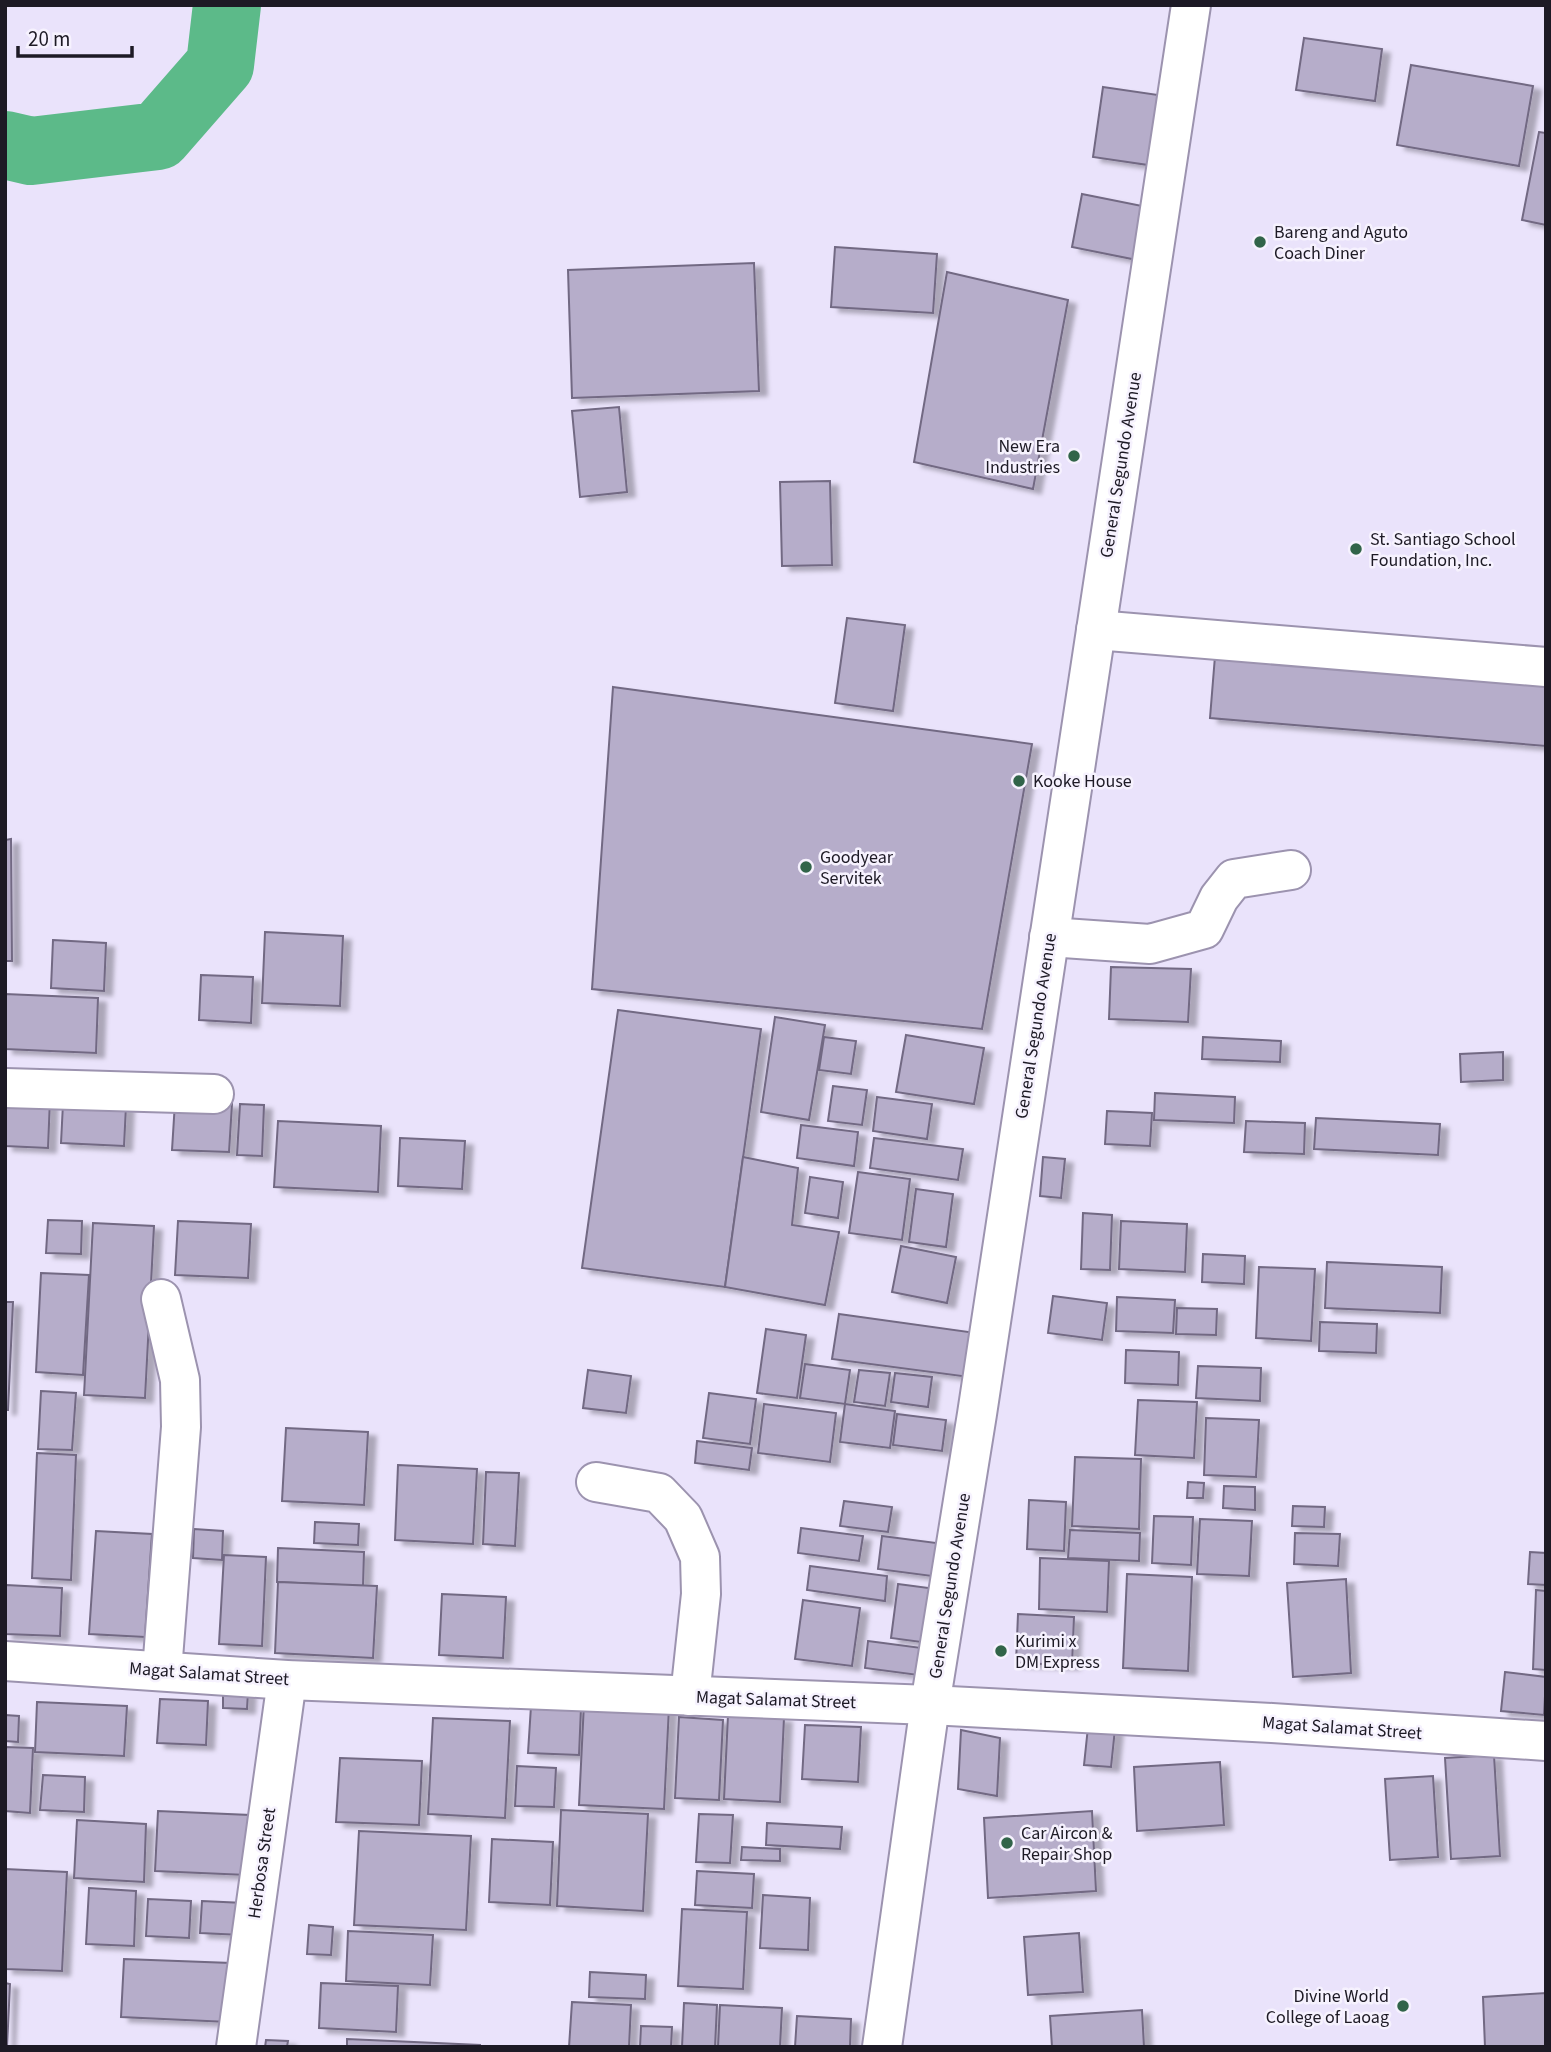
<svg xmlns="http://www.w3.org/2000/svg" width="1551" height="2052" font-family="'Source Sans 3',sans-serif">
<style>
.lines{fill:none;stroke-linecap:round;stroke-linejoin:round}
.river{stroke:#5cba89;stroke-width:68}
.building{fill:#b6adca;stroke:#726983;stroke-width:2;filter:url(#shadow)}
.minor-casing{stroke:#9c93af;stroke-width:42}
.highway-casing{stroke:#9c93af;stroke-width:42}
.minor{stroke:#fff;stroke-width:38}
.highway{stroke:#fff;stroke-width:38}
.poi-dot{fill:#316449;stroke:#f6f2fe;stroke-width:2.5}
.labels{text-anchor:middle;dominant-baseline:central;stroke-width:5;stroke-linejoin:round;paint-order:stroke}
.poi-label{font-size:18px;fill:#1d1a25;stroke:#f6f2fe;text-anchor:start}
.street-label{font-size:18px;fill:#1d1a25;stroke:#f6f2fe}
</style>
<defs>
<filter id="shadow"><feDropShadow dx="8" dy="4.5" stdDeviation="2" flood-color="#0004"/></filter>
</defs>
<rect width="100%" height="100%" fill="#eae3fb"/>
<g class="lines">
<polyline class="river" points="5,145 31,151 158,136 220,65 227,5"/>
</g>
<g class="building">
<polygon points="1304,38 1382,49 1375,101 1296,90"/>
<polygon points="1411,65 1533,86 1519,166 1397,145"/>
<polygon points="1103,87 1165,96 1155,166 1093,157"/>
<polygon points="1539,132 1546,133 1546,225 1522,220"/>
<polygon points="1082,194 1147,207 1137,260 1072,247"/>
<polygon points="835,247 937,254 933,313 831,307"/>
<polygon points="754,263 759,391 572,398 568,270"/>
<polygon points="947,272 1068,300 1033,489 914,462"/>
<polygon points="619,407 627,492 580,497 572,411"/>
<polygon points="830,481 832,565 782,566 780,482"/>
<polygon points="847,618 905,625 893,711 835,703"/>
<polygon points="1215,656 1546,684 1546,746 1210,718"/>
<polygon points="613,687 1032,744 982,1029 592,989"/>
<polygon points="11,839 12,961 5,961 5,840"/>
<polygon points="265,932 343,936 340,1006 262,1003"/>
<polygon points="53,940 106,943 104,991 51,988"/>
<polygon points="1111,967 1191,969 1188,1022 1109,1019"/>
<polygon points="201,975 253,977 251,1023 199,1020"/>
<polygon points="5,994 98,998 96,1053 5,1049"/>
<polygon points="618,1010 761,1029 725,1287 582,1268"/>
<polygon points="775,1017 825,1025 809,1120 761,1112"/>
<polygon points="906,1035 984,1048 974,1104 896,1092"/>
<polygon points="824,1037 856,1041 851,1074 819,1070"/>
<polygon points="1203,1037 1281,1041 1280,1062 1202,1059"/>
<polygon points="1503,1052 1503,1080 1461,1082 1460,1054"/>
<polygon points="833,1086 867,1090 862,1125 828,1121"/>
<polygon points="1155,1093 1235,1097 1234,1123 1154,1120"/>
<polygon points="5,1097 50,1099 48,1148 5,1146"/>
<polygon points="877,1097 932,1104 927,1139 873,1131"/>
<polygon points="175,1102 232,1104 229,1152 172,1150"/>
<polygon points="63,1103 126,1106 124,1146 61,1143"/>
<polygon points="240,1104 264,1105 262,1156 237,1155"/>
<polygon points="1107,1111 1152,1113 1150,1146 1105,1144"/>
<polygon points="1316,1118 1440,1124 1438,1155 1314,1149"/>
<polygon points="278,1121 381,1126 378,1192 274,1187"/>
<polygon points="1246,1121 1305,1123 1304,1154 1244,1152"/>
<polygon points="801,1125 858,1132 854,1166 797,1158"/>
<polygon points="400,1138 465,1141 462,1189 398,1186"/>
<polygon points="874,1138 963,1149 958,1180 870,1168"/>
<polygon points="743,1157 798,1168 792,1225 839,1232 825,1305 725,1287"/>
<polygon points="1043,1157 1065,1159 1061,1198 1040,1196"/>
<polygon points="858,1172 910,1179 902,1240 849,1233"/>
<polygon points="810,1177 843,1182 838,1218 805,1213"/>
<polygon points="916,1189 953,1194 946,1247 909,1242"/>
<polygon points="1083,1213 1112,1215 1110,1270 1081,1269"/>
<polygon points="48,1220 82,1221 81,1254 46,1253"/>
<polygon points="178,1221 251,1224 248,1278 175,1275"/>
<polygon points="1121,1221 1187,1224 1185,1272 1119,1269"/>
<polygon points="93,1223 154,1226 145,1398 84,1395"/>
<polygon points="901,1246 956,1257 947,1303 892,1292"/>
<polygon points="1203,1254 1245,1256 1244,1284 1202,1282"/>
<polygon points="1327,1262 1442,1267 1440,1313 1325,1308"/>
<polygon points="1259,1267 1315,1269 1311,1341 1256,1338"/>
<polygon points="41,1273 89,1275 83,1375 36,1372"/>
<polygon points="1053,1296 1107,1303 1102,1340 1048,1333"/>
<polygon points="1117,1297 1175,1300 1173,1333 1116,1331"/>
<polygon points="5,1302 13,1302 8,1410 5,1410"/>
<polygon points="1177,1308 1217,1309 1216,1335 1176,1334"/>
<polygon points="839,1314 976,1333 969,1377 832,1359"/>
<polygon points="1320,1322 1377,1324 1376,1353 1319,1351"/>
<polygon points="766,1329 806,1335 797,1398 757,1393"/>
<polygon points="1126,1350 1179,1352 1178,1385 1125,1383"/>
<polygon points="805,1364 850,1370 845,1404 800,1398"/>
<polygon points="1198,1366 1261,1368 1260,1401 1196,1398"/>
<polygon points="588,1370 631,1376 626,1413 583,1408"/>
<polygon points="859,1370 890,1373 885,1406 854,1402"/>
<polygon points="895,1373 932,1377 928,1407 891,1402"/>
<polygon points="41,1391 76,1393 72,1450 38,1449"/>
<polygon points="709,1393 756,1399 750,1444 703,1438"/>
<polygon points="1138,1400 1197,1402 1194,1458 1135,1455"/>
<polygon points="764,1404 836,1413 830,1462 758,1453"/>
<polygon points="845,1404 895,1411 890,1448 840,1442"/>
<polygon points="897,1414 946,1420 942,1451 893,1445"/>
<polygon points="1206,1418 1259,1420 1256,1477 1204,1475"/>
<polygon points="286,1428 368,1432 364,1505 282,1501"/>
<polygon points="697,1441 752,1448 749,1470 695,1463"/>
<polygon points="37,1453 76,1455 71,1580 32,1578"/>
<polygon points="1075,1457 1141,1459 1139,1529 1072,1526"/>
<polygon points="398,1465 477,1469 473,1544 395,1540"/>
<polygon points="486,1472 519,1473 515,1546 483,1544"/>
<polygon points="1188,1482 1204,1483 1203,1498 1187,1498"/>
<polygon points="1224,1486 1255,1487 1255,1510 1223,1508"/>
<polygon points="1029,1500 1066,1502 1064,1551 1027,1549"/>
<polygon points="844,1501 892,1507 888,1532 840,1526"/>
<polygon points="1293,1506 1325,1507 1324,1527 1292,1526"/>
<polygon points="1154,1516 1193,1517 1191,1565 1152,1563"/>
<polygon points="1200,1519 1252,1521 1249,1576 1197,1574"/>
<polygon points="315,1522 359,1524 358,1545 314,1543"/>
<polygon points="801,1528 863,1536 859,1561 798,1553"/>
<polygon points="194,1529 223,1531 222,1560 193,1558"/>
<polygon points="1070,1530 1140,1533 1139,1561 1068,1558"/>
<polygon points="96,1531 152,1534 145,1637 89,1634"/>
<polygon points="1295,1533 1340,1534 1338,1566 1294,1564"/>
<polygon points="882,1536 952,1545 947,1578 878,1569"/>
<polygon points="278,1548 364,1552 363,1586 277,1582"/>
<polygon points="1530,1552 1546,1553 1546,1585 1528,1584"/>
<polygon points="224,1555 266,1557 262,1646 219,1644"/>
<polygon points="1040,1558 1109,1561 1107,1612 1039,1609"/>
<polygon points="810,1566 887,1576 885,1601 807,1590"/>
<polygon points="1127,1574 1192,1577 1188,1671 1123,1668"/>
<polygon points="1346,1579 1351,1673 1293,1677 1287,1583"/>
<polygon points="278,1582 377,1586 373,1658 275,1653"/>
<polygon points="898,1584 944,1590 936,1644 891,1638"/>
<polygon points="6,1585 62,1588 60,1636 5,1634"/>
<polygon points="1536,1590 1546,1591 1546,1670 1533,1669"/>
<polygon points="442,1594 506,1597 503,1658 439,1655"/>
<polygon points="803,1600 860,1608 852,1666 795,1659"/>
<polygon points="1018,1614 1074,1617 1072,1665 1016,1663"/>
<polygon points="868,1641 937,1650 933,1677 865,1668"/>
<polygon points="1505,1672 1546,1677 1544,1715 1501,1711"/>
<polygon points="223,1691 248,1692 247,1709 223,1708"/>
<polygon points="160,1699 208,1701 206,1745 157,1743"/>
<polygon points="37,1702 127,1706 124,1756 35,1752"/>
<polygon points="584,1703 669,1707 664,1809 579,1805"/>
<polygon points="531,1706 581,1708 579,1755 528,1753"/>
<polygon points="5,1715 19,1716 18,1742 5,1741"/>
<polygon points="728,1715 784,1718 780,1802 724,1799"/>
<polygon points="679,1717 723,1720 719,1800 675,1798"/>
<polygon points="433,1718 510,1721 505,1818 428,1814"/>
<polygon points="805,1725 861,1727 858,1782 802,1779"/>
<polygon points="1088,1727 1115,1729 1111,1767 1084,1765"/>
<polygon points="961,1730 1000,1738 997,1796 958,1789"/>
<polygon points="5,1747 33,1748 30,1813 5,1811"/>
<polygon points="1494,1755 1500,1856 1451,1859 1445,1758"/>
<polygon points="340,1758 422,1761 419,1825 336,1822"/>
<polygon points="1220,1762 1224,1825 1137,1831 1134,1767"/>
<polygon points="517,1766 556,1768 554,1807 515,1806"/>
<polygon points="43,1775 85,1777 84,1812 40,1810"/>
<polygon points="1433,1776 1438,1857 1390,1860 1385,1779"/>
<polygon points="561,1810 648,1814 643,1911 557,1906"/>
<polygon points="158,1811 250,1815 247,1875 155,1871"/>
<polygon points="1092,1811 1096,1891 988,1898 984,1818"/>
<polygon points="699,1814 733,1815 730,1863 696,1862"/>
<polygon points="77,1820 146,1824 144,1882 74,1878"/>
<polygon points="767,1823 842,1827 840,1849 766,1845"/>
<polygon points="359,1831 471,1836 466,1930 354,1925"/>
<polygon points="492,1839 553,1842 550,1905 489,1902"/>
<polygon points="742,1847 780,1849 780,1861 741,1860"/>
<polygon points="5,1869 67,1872 62,1971 5,1969"/>
<polygon points="697,1871 754,1874 752,1908 695,1905"/>
<polygon points="89,1888 136,1891 134,1946 86,1944"/>
<polygon points="763,1895 810,1898 808,1950 760,1948"/>
<polygon points="148,1899 191,1901 189,1938 146,1936"/>
<polygon points="202,1901 244,1903 242,1935 200,1933"/>
<polygon points="682,1909 747,1912 743,1989 678,1986"/>
<polygon points="309,1925 333,1927 331,1955 307,1954"/>
<polygon points="348,1931 433,1935 430,1985 346,1981"/>
<polygon points="1079,1933 1083,1992 1028,1995 1024,1937"/>
<polygon points="124,1959 231,1963 228,2022 121,2017"/>
<polygon points="590,1972 646,1975 645,1999 589,1997"/>
<polygon points="5,1983 10,1984 7,2047 5,2047"/>
<polygon points="321,1983 398,1986 396,2032 319,2028"/>
<polygon points="1546,1993 1546,2047 1485,2047 1483,1997"/>
<polygon points="572,2002 631,2005 629,2047 569,2047"/>
<polygon points="684,2003 717,2005 715,2047 682,2047"/>
<polygon points="720,2005 782,2008 780,2047 718,2047"/>
<polygon points="1142,2010 1144,2047 1052,2047 1050,2016"/>
<polygon points="797,2016 851,2019 850,2047 795,2047"/>
<polygon points="641,2026 672,2027 671,2047 640,2047"/>
<polygon points="347,2039 480,2045 480,2047 347,2047"/>
<polygon points="266,2040 288,2041 287,2047 265,2047"/>
</g>
<g class="lines">
<g class="minor-casing">
<g id="minor">
<polyline points="1096,630 1546,667"/>
<polyline points="1049,937 1150,944 1204,929 1219,898 1234,879 1291,870"/>
<polyline points="5,1088 214,1094"/>
<polyline points="161,1299 180,1380 181,1427 162,1671"/>
<polyline points="596,1482 659,1493 683,1518 700,1557 701,1594 690,1696"/>
<polyline points="5,1661 287,1680 930,1705 1272,1723 1546,1741"/>
<polyline points="236,2047 287,1680"/>
</g>
</g>
<g class="highway-casing">
<polyline id="highway" points="882,2047 930,1705 977,1414 1191,5"/>
</g>
<use href="#minor" class="minor"/>
<use href="#highway" class="highway"/>
</g>
<g class="poi-dot">
<circle cx="1260" cy="242" r="7"/>
<circle cx="1074" cy="456" r="7"/>
<circle cx="1356" cy="549" r="7"/>
<circle cx="1019" cy="781" r="7"/>
<circle cx="806" cy="867" r="7"/>
<circle cx="1001" cy="1651" r="7"/>
<circle cx="1007" cy="1843" r="7"/>
<circle cx="1403" cy="2006" r="7"/>
</g>
<g class="labels">
<g class="poi-label">
<text x="1274" y="232">Bareng and Aguto<tspan x="1274" dy="21">Coach Diner</tspan></text>
<text x="1060" y="446" text-anchor="end">New Era<tspan x="1060" dy="21">Industries</tspan></text>
<text x="1370" y="539">St. Santiago School<tspan x="1370" dy="21">Foundation, Inc.</tspan></text>
<text x="1033" y="781">Kooke House</text>
<text x="820" y="857">Goodyear<tspan x="820" dy="21">Servitek</tspan></text>
<text x="1015" y="1641">Kurimi x<tspan x="1015" dy="21">DM Express</tspan></text>
<text x="1021" y="1833">Car Aircon &amp;<tspan x="1021" dy="21">Repair Shop</tspan></text>
<text x="1389" y="1996" text-anchor="end">Divine World<tspan x="1389" dy="21">College of Laoag</tspan></text>
</g>
<g class="street-label">
<text transform="translate(1121 465) rotate(-81)">General Segundo Avenue</text>
<text transform="translate(1036 1026) rotate(-81)">General Segundo Avenue</text>
<text transform="translate(950 1586) rotate(-81)">General Segundo Avenue</text>
<text transform="translate(209 1674) rotate(4)">Magat Salamat Street</text>
<text transform="translate(776 1700) rotate(2)">Magat Salamat Street</text>
<text transform="translate(1342 1728) rotate(4)">Magat Salamat Street</text>
<text transform="translate(262 1863) rotate(-82)">Herbosa Street</text>
</g>
</g>
<rect width="1551" height="2052" fill="none" stroke="#1d1a25" stroke-width="14"/>
<path d="M18 46v10h114v-10" fill="none" stroke="#1d1a25" stroke-width="3.5"/>
<text x="28" y="46" font-size="21" fill="#1d1a25" stroke="#f6f2fe" stroke-width="5" paint-order="stroke">20 m</text>
</svg>
